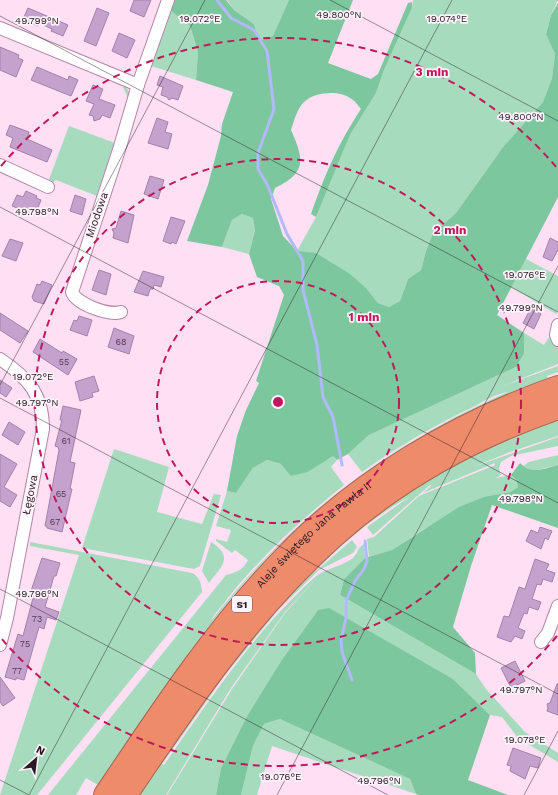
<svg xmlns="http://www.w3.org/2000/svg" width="558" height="795" font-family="'Work Sans',sans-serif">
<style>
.green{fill:#a6dcbd}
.forest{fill:#7dc79e}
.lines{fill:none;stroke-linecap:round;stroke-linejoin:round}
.stream{stroke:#b2b9fc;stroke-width:3}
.building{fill:#c4a2cd;stroke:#a281ab}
.street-casing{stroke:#b485a5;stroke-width:14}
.highway-casing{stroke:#a96352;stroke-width:24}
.street{stroke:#fff;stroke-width:12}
.highway{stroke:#ed8b6b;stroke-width:22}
.ticks{fill:none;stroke:#2a1824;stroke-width:1;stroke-opacity:0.45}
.ring{fill:none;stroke:#c2185b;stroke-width:2;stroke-dasharray:7 5}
.labels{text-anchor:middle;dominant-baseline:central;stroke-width:3.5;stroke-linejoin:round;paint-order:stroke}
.number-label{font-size:9px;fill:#503a4e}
.shield{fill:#fdf3fa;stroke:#695a64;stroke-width:1}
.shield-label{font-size:10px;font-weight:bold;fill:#2a1824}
.street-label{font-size:11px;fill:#2a1824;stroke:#fdf3fa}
.ticks-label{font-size:10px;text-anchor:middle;fill:#2a1824;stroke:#fdf3fa;stroke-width:3.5;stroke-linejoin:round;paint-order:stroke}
.centre{fill:#c2185b;stroke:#fdf3fa;stroke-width:2}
.ring-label{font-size:12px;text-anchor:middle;font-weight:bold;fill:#c2185b;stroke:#fdf3fa;stroke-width:3.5;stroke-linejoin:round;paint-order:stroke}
</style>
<rect width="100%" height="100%" fill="#fedff3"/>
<g class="green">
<polygon points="227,0 289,0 273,37 259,41 254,24 234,10"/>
<polygon points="413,0 558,0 551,15 546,33 555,54 552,78 543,102 503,147 456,213 433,233 426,251 421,270 408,279 400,301 389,307 378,303 367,289 297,251 316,217 350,135 376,93 384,70 412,8"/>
<polygon points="170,10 190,26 198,52 196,80 151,66"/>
<polygon points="123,87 126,87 131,95 70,285 68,284 97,196 56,180 54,182 48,182 69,126 115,143 128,98"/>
<polygon points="242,214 253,218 255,229 249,254 222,247 232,220"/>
<polygon points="526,259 558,276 558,311 556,314 511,287"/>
<path d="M524,333l20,12 7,-11 2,-1 5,14v17l-61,24 61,-22v6l-11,4 1,2c-127,48 -226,112 -314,217 -50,59 -92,126 -136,190l-12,-7 -10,17h-28l178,-220c11,-3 17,-5 22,-15l-13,-10 -3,3 -16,-12v-2l11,3 4,-12 -15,-4 11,-35 9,2 17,-25 14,-8 41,12 25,-16 4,4 -6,7 13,18c-42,34 -83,71 -117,114 -5,7 -13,15 -16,22 82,-105 175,-175 297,-229 -10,1 -24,9 -33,14 -40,19 -78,41 -113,66l-14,-18 21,-19 147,-68 8,-13z"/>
<path d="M558,419v17l-48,16 -37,15 85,-30v9l-47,10 -10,6 -2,7 2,6 -5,3 15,-3 5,5 2,7 -6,5 -10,2 -78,35 -32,21 -23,7 -2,-18 7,-2 45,-41 76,-31v-2l-72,30 8,-7 -1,-1 -57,50 -6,-8 42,-30c-30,16 -71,49 -94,75l37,-32 5,7 -4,6 -34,17 -40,39 -54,66 -63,89 2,1c46,-66 91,-134 151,-188 9,-8 28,-11 38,-19 5,-5 5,-11 11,-14l1,14 -21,21 -4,16 136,79 10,15 39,43 33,21v9l-40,-24 -16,-21 -12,-2 -37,-36 -135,-69 -37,51 -34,55 -26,52 -5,27h-49l65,-106 53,-76 33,-36 -33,35 -54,76 -65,107h-27c44,-65 88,-131 140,-190 77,-86 172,-147 279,-186z"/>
<polygon points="114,449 169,467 157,512 202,524 214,494 221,495 200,566 194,569 82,548"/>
<polygon points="558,455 558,465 533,471 523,466 529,462"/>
<path d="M30,542l162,31c8,4 9,10 10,19l-165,203h-37l79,-240 -49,-9z"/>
<path d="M211,542c24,15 10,25 -2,41l-7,-12z"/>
<polygon points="280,719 410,779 416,794 272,746 257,795 241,795 253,746 264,724"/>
</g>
<g class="forest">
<path d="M174,0h52l8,10 20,14 5,17 14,-5 16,-36h64l-25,63 43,16 7,-5 30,-71 4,-1v6l-28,62 -8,23 -26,42 -34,82 -5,-3c14,-40 27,-70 50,-105 -3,-4 -7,-9 -11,-11 -11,-8 -36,-6 -46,4 -7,7 -10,19 -13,28 13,29 16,43 -16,58l-4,11 12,37 14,15 19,2 34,21 17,15 11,14 11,4 11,-6 8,-22 13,-9 5,-19 7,-18 23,-20 47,-66 40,-45 9,-24 3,-24 -9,-20 5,-19 7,-12v194l-61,118 27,18v21l-8,13 -147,68 -21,19 -11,6 -4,-4 -25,16 -17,4 -10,-12 -14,-4 -14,8 -17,25 -9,-2 10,-55 9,-26 13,-27 -3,-2 28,-86 -5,-9 -22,-9 -8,-23 6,-24 -2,-12 -11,-4 -10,6 -10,27 -35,-6 21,-56 13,-49 1,-12 11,-32 -37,-12 2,-28 -8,-26 -20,-16z"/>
<path d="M520,463c11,12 23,6 38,2v63l-66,-23 -21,61 -18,61 22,26 1,21 -136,-79 4,-16 21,-21 27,-8 67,-43 25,-10 27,-5 7,-5 -2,-7 -5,-5z"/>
<polygon points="329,608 453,679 490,715 468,780 508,795 419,795 416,794 410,779 280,719 264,724 253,746 241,795 216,795 221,768 247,716 281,661 318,610"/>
</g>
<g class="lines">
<g class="stream">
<polyline points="217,0 231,18 254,30 267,51 274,109 258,153 258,169 267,184 287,234 303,261 303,290 317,345 323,397 333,417 342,465"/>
<polyline points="352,680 342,652 341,640 346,618 346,601 355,581 364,569 367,561 365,541"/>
</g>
</g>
<g class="building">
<polygon points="134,0 151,0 144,17 130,11"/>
<polygon points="28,8 68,25 63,36 51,31 52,29 39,23 38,26 26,21 27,19 24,17"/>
<polygon points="97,8 109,13 96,46 84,41"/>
<polygon points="119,33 135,40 127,58 112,51"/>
<polygon points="0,47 19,55 18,58 23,60 16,77 0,70"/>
<polygon points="37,67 68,80 69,76 78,80 71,96 31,80"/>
<polygon points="160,76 183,86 178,100 172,98 169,100 167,97 161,95 163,87 157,85"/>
<polygon points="93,85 103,89 99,99 115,105 110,118 102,115 100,119 94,121 93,116 89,115 94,104 86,101"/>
<polygon points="157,118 168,122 165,132 172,134 168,149 148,143"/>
<polygon points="10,125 29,132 27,139 52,150 47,162 10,147 13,138 6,135"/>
<polygon points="150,176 164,180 158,199 144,194"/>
<polygon points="26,191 37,196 36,198 41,200 35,215 12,206 17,195 23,197"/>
<polygon points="75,195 86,199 82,215 70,211"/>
<polygon points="121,211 134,215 128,243 113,238 114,233 112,229 116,228"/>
<polygon points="171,217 185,221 176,244 172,242 171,244 163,241"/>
<polygon points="550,238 558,242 558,250 552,261 543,257"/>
<polygon points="10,239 23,243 16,261 2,256"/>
<polygon points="99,270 111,274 106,295 92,290"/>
<polygon points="143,271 164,277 161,287 154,285 153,289 150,289 148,296 134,292"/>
<polygon points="42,281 52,285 44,304 34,301 32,297 37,284 40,285"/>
<polygon points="531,308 541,314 534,329 523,323"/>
<polygon points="0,313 28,331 20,343 0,330"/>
<polygon points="79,316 92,320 87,336 70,330 74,320 77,321"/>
<polygon points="114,328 134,336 129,354 108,347"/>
<polygon points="40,339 62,353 63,351 77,359 68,375 33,352"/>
<polygon points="94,376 99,391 92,393 93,397 80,401 75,382"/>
<polygon points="0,380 12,388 6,397 0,393"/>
<polygon points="63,406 81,410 70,462 75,463 70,489 72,489 62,532 47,528 47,526 45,526 59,450 58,447 55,446 62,420 60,420"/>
<polygon points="9,422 25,432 18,445 2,435"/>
<polygon points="0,454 17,464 4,487 17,495 10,507 0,501"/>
<polygon points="540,527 552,531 548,540 545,538 541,549 526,541 531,530 538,533"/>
<polygon points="42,558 60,563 56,576 54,576 45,607 59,612 56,620 47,617 44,629 39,627 24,680 16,678 16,680 5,677 18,634 23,636 33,598 29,597"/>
<polygon points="535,559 549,564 546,570 555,573 552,582 543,579 541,585 537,584 532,599 541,602 538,610 529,607 527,614 524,613 518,628 525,631 522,639 515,636 511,642 497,637 504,616 509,617 519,587 525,589"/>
<polygon points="515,661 525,681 511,688 501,668"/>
<polygon points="0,677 15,698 3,706 0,702"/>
<polygon points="557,684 558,684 558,715 547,711 548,708 547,704 550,703"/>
<polygon points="513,748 541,758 538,768 530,766 525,779 510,771 511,766 507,765"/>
</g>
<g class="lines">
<g class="street-casing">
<g id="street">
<path d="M0,28l138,57 -19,65 -47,142c4,12 37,24 49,20"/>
<polyline points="138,85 168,0"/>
<polyline points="0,165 48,187"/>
<polyline points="558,325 556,335 558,340"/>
<path d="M0,359c28,19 43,35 43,70l-36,189 -7,27"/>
<polyline points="541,642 548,633 558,606"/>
</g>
</g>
<g class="highway-casing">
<g id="highway">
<path id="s1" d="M105,795c55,-82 110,-166 179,-237 73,-77 174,-136 274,-171"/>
<path d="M126,795c61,-91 125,-185 208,-259 64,-57 143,-100 224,-128"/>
</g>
</g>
<use href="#street" class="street"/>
<use href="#highway" class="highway"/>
</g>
<path class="ticks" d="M330,0l228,121M0,16l558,296M0,207l558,296M0,385l205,-385M0,398l558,296M0,589l388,206M0,780l29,15M29,795l423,-795M277,795l281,-529M524,795l34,-64"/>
<g class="ring">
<circle cx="278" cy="402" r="121"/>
<circle cx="278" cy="402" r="243"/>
<path d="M557 636A364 364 0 0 1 1 638M1 166A364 364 0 0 1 557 168"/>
</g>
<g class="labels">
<g class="number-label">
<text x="121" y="342">68</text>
<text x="64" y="362">55</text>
<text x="66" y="441">61</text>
<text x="61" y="494">65</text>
<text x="55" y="522">67</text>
<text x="37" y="619">73</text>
<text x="25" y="644">75</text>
<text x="17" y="671">77</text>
</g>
<rect class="shield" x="232" y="596" width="20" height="16" rx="3"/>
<g class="shield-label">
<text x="242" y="604">S1</text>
</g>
<g class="street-label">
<text transform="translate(97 215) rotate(-71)">Miodowa</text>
<text transform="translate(30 495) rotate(-79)">Łęgowa</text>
<text stroke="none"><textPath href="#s1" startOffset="335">Aleje świętego Jana Pawła II</textPath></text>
</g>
</g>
<g class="ticks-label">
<text x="339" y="18">49.800°N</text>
<text x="200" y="22">19.072°E</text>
<text x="447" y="22">19.074°E</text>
<text x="37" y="24">49.799°N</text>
<text x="521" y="120">49.800°N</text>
<text x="37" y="215">49.798°N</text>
<text x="525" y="278">19.076°E</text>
<text x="521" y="311">49.799°N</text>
<text x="33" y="380">19.072°E</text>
<text x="37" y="406">49.797°N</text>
<text x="521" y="502">49.798°N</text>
<text x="37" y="597">49.796°N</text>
<text x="521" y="693">49.797°N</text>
<text x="525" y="743">19.078°E</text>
<text x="281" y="780">19.076°E</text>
<text x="379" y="784">49.796°N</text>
</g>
<circle cx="278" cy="402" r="6" class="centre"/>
<g class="ring-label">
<text x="432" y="76">3 min</text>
<text x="450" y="234">2 min</text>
<text x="364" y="321">1 min</text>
</g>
<g transform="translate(36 759) rotate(28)" stroke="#fdf3fa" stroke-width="3" paint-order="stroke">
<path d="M0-3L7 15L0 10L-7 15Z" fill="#2a1824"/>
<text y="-6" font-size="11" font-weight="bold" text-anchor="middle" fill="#2a1824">N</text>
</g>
</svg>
